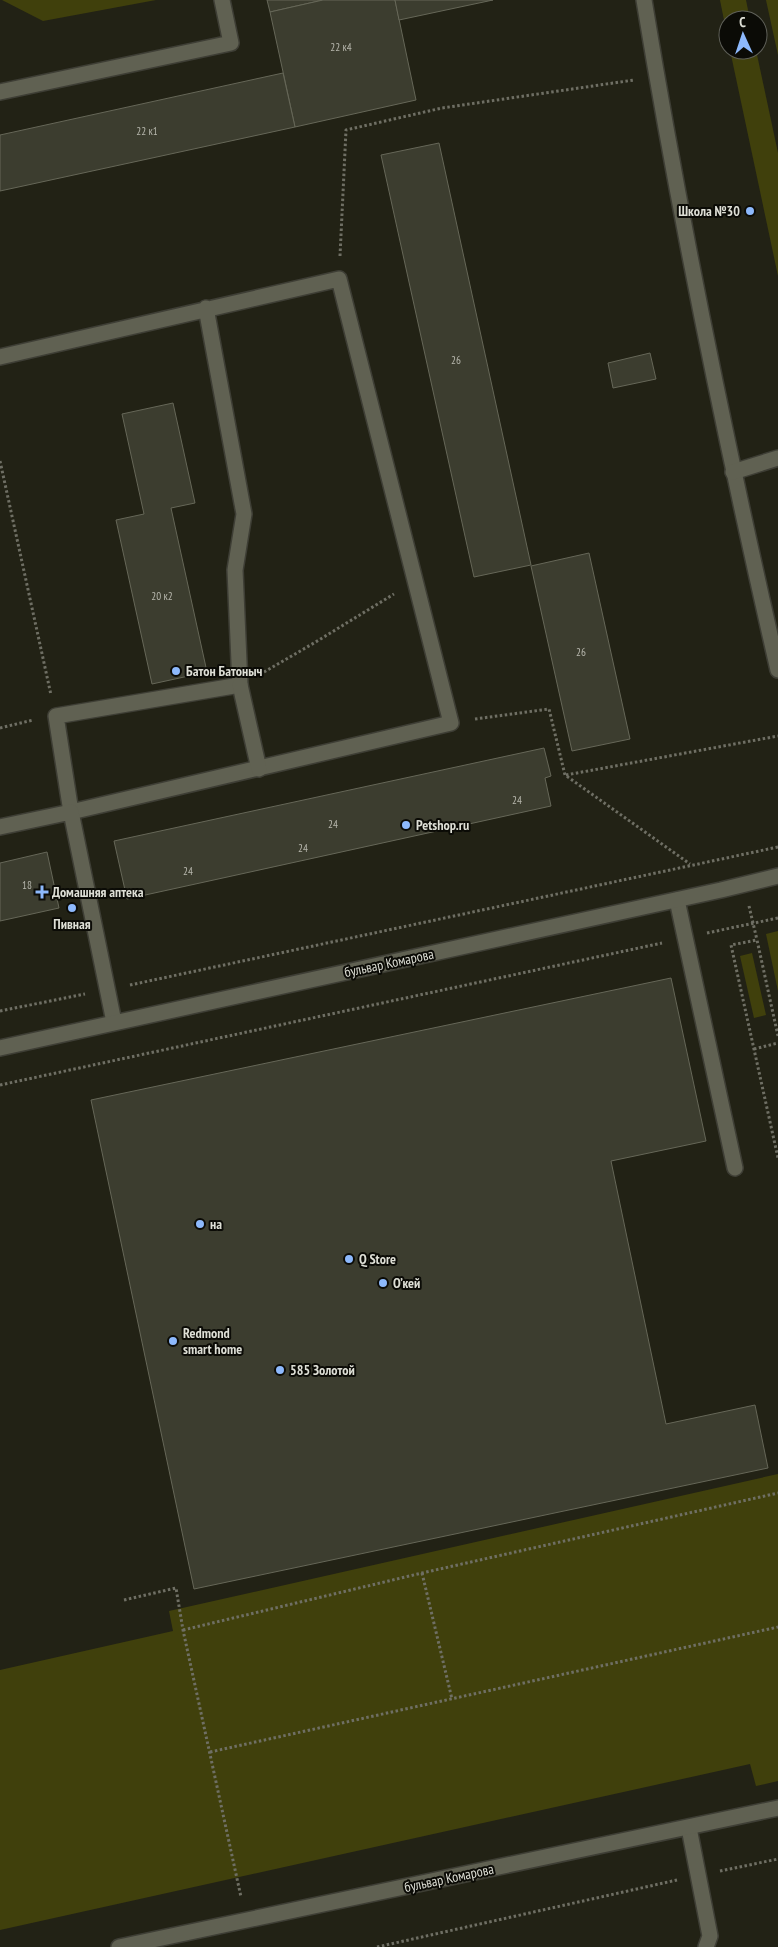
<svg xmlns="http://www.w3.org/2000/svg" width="778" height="1947" font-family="'PT Sans Narrow',sans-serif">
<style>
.green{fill:#40400c}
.building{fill:#3c3d2f;stroke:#666758}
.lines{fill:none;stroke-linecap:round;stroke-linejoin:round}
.minor-casing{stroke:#3e3e35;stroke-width:18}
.path{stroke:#6f6f64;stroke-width:3;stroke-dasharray:2.5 2.5;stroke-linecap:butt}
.minor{stroke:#606152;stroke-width:15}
.poi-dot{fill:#8db9fc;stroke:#0b0b06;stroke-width:2}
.labels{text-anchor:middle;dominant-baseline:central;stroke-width:4;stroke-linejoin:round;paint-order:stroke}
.number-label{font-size:11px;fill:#b6b6ac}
.poi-label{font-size:14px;font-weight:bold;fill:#dedfd6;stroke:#0b0b06;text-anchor:start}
.street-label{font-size:14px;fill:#dedfd6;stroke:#0b0b06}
</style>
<rect width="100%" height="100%" fill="#222215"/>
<g class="green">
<polygon points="2,0 156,0 43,21"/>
<polygon points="720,0 746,0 750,20 728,20 728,40"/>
<polygon points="766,0 778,0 778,55"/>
<polygon points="730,50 756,50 778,153 778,276"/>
<polygon points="778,931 778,991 766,934"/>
<polygon points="752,953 766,1015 754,1018 740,956"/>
<polygon points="778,1474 778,1781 756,1786 750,1764 0,1930 0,1670 173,1631 169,1611"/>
</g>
<g class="building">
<polygon points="267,0 323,0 270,12"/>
<polygon points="323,0 395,0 416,100 295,127 270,12"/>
<polygon points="395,0 493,0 399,20"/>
<polygon points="283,73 295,127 0,191 0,135"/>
<polygon points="439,143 531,565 474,577 381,155"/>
<polygon points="650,353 656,379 613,388 608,363"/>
<polygon points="173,403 195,503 171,508 207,672 152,684 116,520 144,514 122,414"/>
<polygon points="589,553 630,739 572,751 531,566"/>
<polygon points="544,748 551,776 545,778 551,806 127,899 114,841"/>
<polygon points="47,852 59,908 0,921 0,863"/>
<polygon points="671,978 706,1141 611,1161 666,1424 755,1405 768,1468 194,1589 91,1100"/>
</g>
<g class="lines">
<g class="minor-casing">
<g id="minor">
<path d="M644,0c37,225 83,448 134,670"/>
<polyline points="0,92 231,43 222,0"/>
<polyline points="0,357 339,279 451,723 71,812 56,716 240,685 235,570 244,514 206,308"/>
<polyline points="733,472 778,458"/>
<polyline points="240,685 259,769"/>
<polyline points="0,827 71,812 114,1022"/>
<polyline points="677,900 735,1168"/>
<polyline points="0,1048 721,890 778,876"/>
<polyline points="689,1828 710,1936 706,1947"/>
<polyline points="119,1947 778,1808"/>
</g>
</g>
<g class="path">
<polyline points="340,256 346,130 442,108 634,80"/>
<polyline points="0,461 51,695"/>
<polyline points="264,672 314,643 394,594"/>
<polyline points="475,719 549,709 565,775 690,864"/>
<polyline points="0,728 33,720"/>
<polyline points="566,775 778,736"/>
<polyline points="749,906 757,940"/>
<polyline points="707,933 778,918"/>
<polyline points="130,985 778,847"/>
<polyline points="0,1011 85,994"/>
<polyline points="778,1036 757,940 731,945 778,1158"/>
<polyline points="754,1049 778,1043"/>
<polyline points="0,1085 662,943"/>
<polyline points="422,1573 452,1699"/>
<polyline points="124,1600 176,1588 183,1630 241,1897"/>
<polyline points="183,1630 422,1573 778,1493"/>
<polyline points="210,1752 778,1627"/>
<polyline points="720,1871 778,1859"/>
<polyline points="377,1947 677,1880"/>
</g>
<use href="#minor" class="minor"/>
</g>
<g class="poi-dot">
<circle cx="750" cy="211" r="5"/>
<circle cx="176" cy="671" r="5"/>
<circle cx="406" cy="825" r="5"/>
<path d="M39.5 884.5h5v5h5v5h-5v5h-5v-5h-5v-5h5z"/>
<circle cx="72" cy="908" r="5"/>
<circle cx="200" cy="1224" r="5"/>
<circle cx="349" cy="1259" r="5"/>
<circle cx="383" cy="1283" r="5"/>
<circle cx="173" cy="1341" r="5"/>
<circle cx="280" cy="1370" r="5"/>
</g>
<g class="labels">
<g class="number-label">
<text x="341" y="47">22 к4</text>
<text x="147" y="131">22 к1</text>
<text x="456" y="360">26</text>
<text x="162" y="596">20 к2</text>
<text x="581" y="652">26</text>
<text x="517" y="800">24</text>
<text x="333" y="824">24</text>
<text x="303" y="848">24</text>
<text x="188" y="871">24</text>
<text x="27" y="885">18</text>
</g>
<g class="poi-label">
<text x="740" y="211" text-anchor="end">Школа №30</text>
<text x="186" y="671">Батон Батоныч</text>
<text x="416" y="825">Petshop.ru</text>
<text x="52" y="892">Домашняя аптека</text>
<text x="72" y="924" text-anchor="middle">Пивная</text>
<text x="210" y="1224">на</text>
<text x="359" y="1259">Q Store</text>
<text x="393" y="1283">О’кей</text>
<text x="183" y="1333">Redmond<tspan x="183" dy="16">smart home</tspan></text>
<text x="290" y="1370">585 Золотой</text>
</g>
<g class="street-label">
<text transform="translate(389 963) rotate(-12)">бульвар Комарова</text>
<text transform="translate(449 1878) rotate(-12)">бульвар Комарова</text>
</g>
</g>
<g transform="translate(743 35) rotate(357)"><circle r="24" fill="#0b0b06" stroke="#5f6059"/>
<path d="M0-4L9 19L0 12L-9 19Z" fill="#8db9fc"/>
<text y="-8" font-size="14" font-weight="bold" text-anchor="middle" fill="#dedfd6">С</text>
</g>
</svg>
